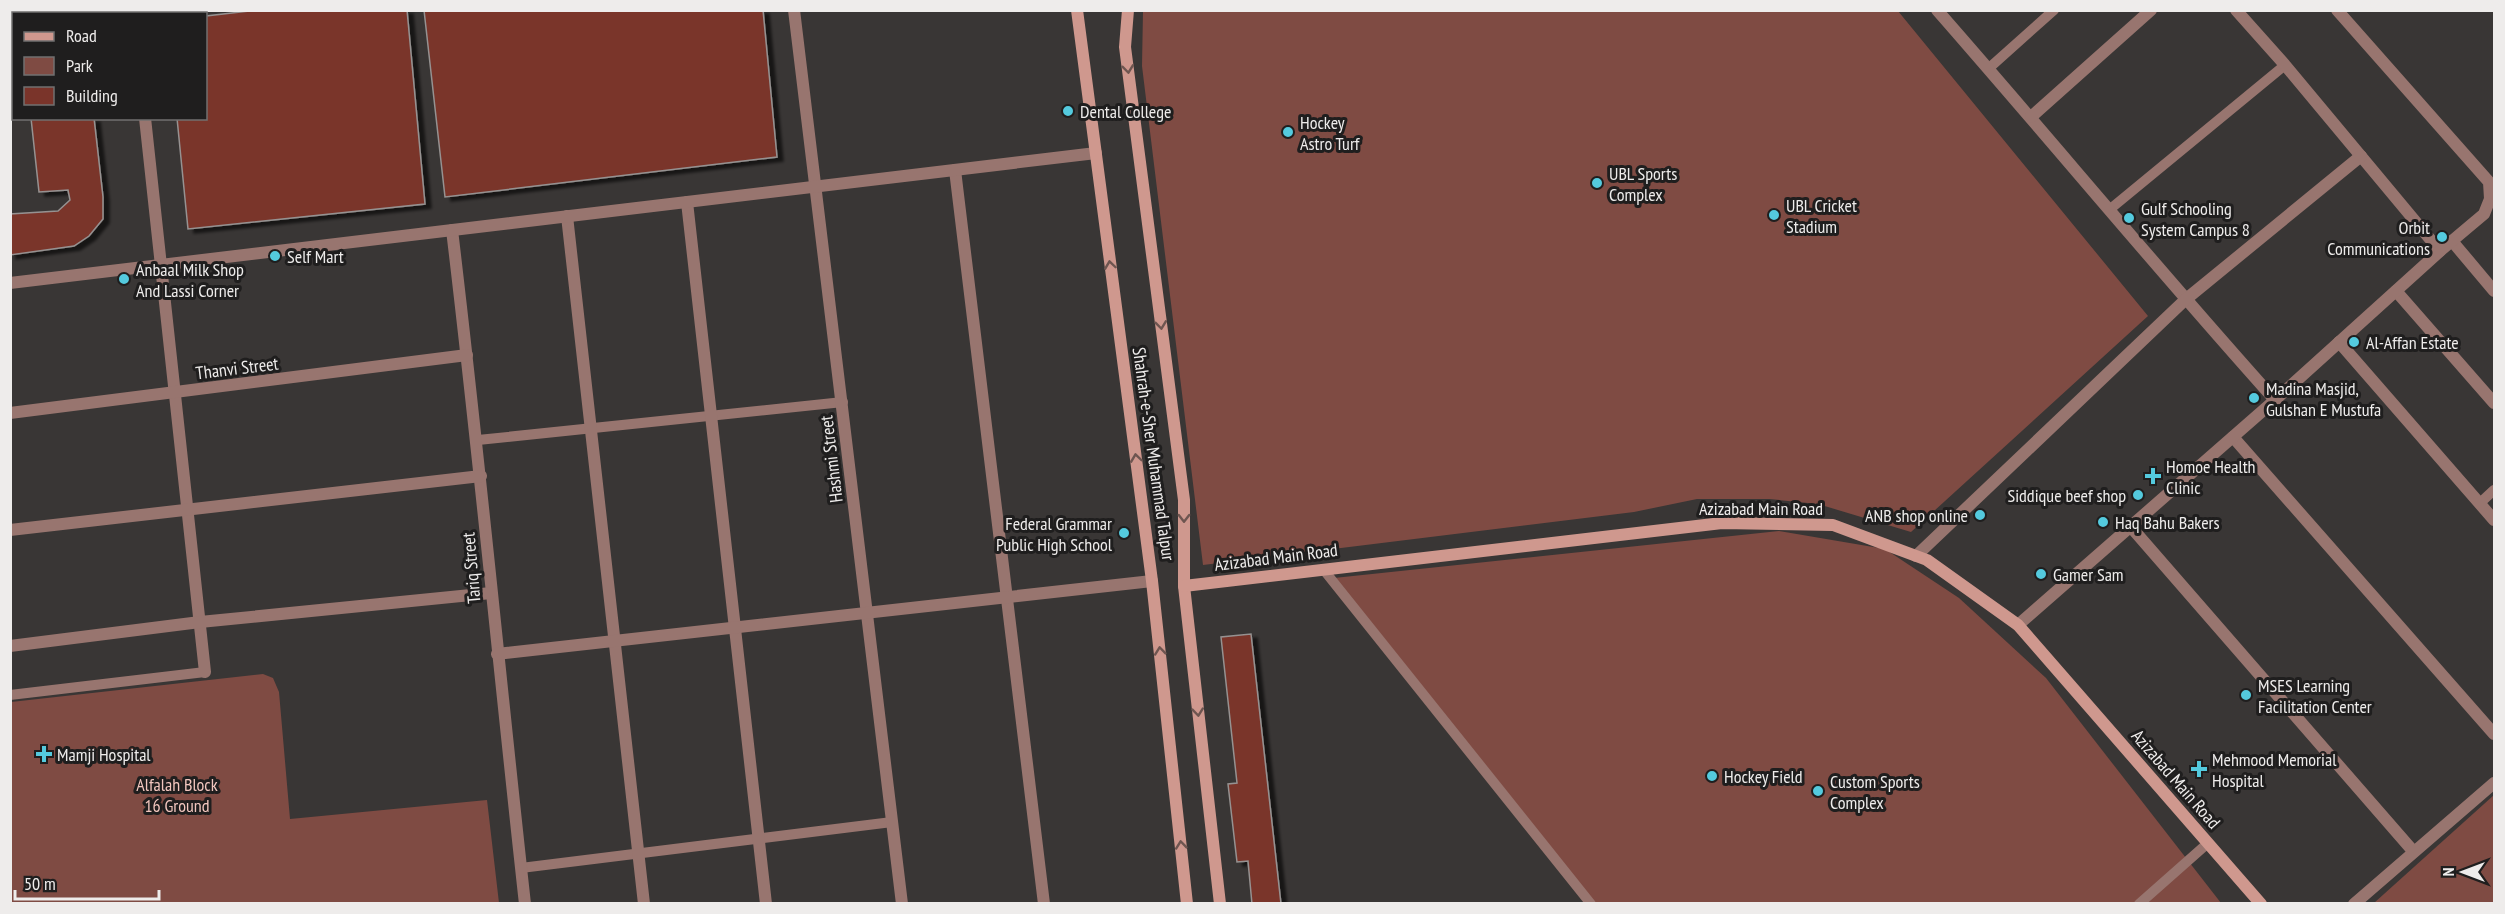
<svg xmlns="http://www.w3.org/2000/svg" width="2505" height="914" font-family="'PT Sans Narrow',sans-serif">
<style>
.green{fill:#7f4b43}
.building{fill:#7a342a;stroke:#969291;stroke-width:1.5;filter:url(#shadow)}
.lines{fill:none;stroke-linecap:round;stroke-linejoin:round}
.lane{stroke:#98756f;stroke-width:10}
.street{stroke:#98756f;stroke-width:12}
.secondary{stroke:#cf988e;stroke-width:12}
.oneway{stroke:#6e5550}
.poi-dot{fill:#54cade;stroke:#1f1e1e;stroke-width:2}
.labels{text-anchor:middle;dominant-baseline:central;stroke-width:6;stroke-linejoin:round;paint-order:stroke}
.poi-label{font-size:18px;fill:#eeeceb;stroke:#1f1e1e;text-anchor:start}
.street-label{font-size:18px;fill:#eeeceb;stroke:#1f1e1e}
.park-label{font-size:18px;fill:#f3c7bf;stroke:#1f1e1e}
</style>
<defs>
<filter id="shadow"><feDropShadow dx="6" dy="4" stdDeviation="1.5" flood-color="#0009"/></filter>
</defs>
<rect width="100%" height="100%" fill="#393635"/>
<g class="green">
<polygon points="1143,11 1898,11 2148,316 1911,532 1818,504 1769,499 1697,499 1634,512 1203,565 1142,66"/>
<polygon points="1779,531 1885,549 1959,598 2046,678 2221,903 1591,903 1334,578"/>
<polygon points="263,674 273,678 279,692 290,819 487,800 499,903 11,903 11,702"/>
<polygon points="2494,795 2494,903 2374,903"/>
</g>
<g class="building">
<polygon points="258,10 407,10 425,204 188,229 177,118 206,118 206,16"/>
<polygon points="424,10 763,10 777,157 445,197"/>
<polygon points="14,37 14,65 10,65 10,38"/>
<polygon points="31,118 94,118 103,197 103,219 89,236 74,246 10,255 10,214 58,211 70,200 68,190 39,192"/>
<polygon points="1251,634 1281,904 1252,904 1248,861 1237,862 1228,784 1237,783 1221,637"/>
</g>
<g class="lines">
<g class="lane">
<polyline points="1988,69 2054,10"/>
<polyline points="2109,210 2285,65"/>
<polyline points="478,440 843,402"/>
<polyline points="2480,503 2494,490"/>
<polyline points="1323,569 1591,904"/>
<polyline points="10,695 205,672"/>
<polyline points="521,868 892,822"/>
<polyline points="2139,904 2208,843"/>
</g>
<g class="street">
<polyline points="132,10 133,14"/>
<polyline points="794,10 902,904"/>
<path d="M1937,10c114,130 223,262 338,390"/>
<polyline points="2236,10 2285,65 2440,251"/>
<polyline points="2031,117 2151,10"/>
<polyline points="145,118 205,672"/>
<polyline points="955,170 1044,904"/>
<polyline points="687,202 766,904"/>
<polyline points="567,216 644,904"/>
<path d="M452,230c27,224 48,449 73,674"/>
<polyline points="2452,241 2494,291"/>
<polyline points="10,283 1096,153"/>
<polyline points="2396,291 2494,403"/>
<polyline points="2339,342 2494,520"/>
<polyline points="10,413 467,355"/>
<polyline points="2233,437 2494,734"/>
<polyline points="2131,527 2413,851"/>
<polyline points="10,530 481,476"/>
<polyline points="1916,556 2185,300 2361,156"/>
<polyline points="2018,625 2275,400 2440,251 2484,214 2490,199 2489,182 2337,10"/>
<polyline points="10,646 200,622 491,593"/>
<polyline points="497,654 1152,581"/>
<polyline points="2354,904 2494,783"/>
</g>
<g class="secondary">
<polyline points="1077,10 1152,581 1187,904"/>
<polyline points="1128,10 1125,47 1184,500 1184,586 1220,904"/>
<polyline points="1184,586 1722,523 1833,525 1927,560 2018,625 2261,904"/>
</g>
</g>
<defs><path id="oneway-chevron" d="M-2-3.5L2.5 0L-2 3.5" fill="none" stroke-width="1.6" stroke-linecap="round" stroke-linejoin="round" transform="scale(1.5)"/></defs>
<g class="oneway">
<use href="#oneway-chevron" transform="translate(1128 69) rotate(83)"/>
<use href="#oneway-chevron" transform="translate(1110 265) rotate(-98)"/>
<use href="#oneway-chevron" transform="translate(1161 325) rotate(83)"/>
<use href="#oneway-chevron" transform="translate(1136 458) rotate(-98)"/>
<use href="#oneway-chevron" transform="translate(1184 518) rotate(90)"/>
<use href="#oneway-chevron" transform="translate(1160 651) rotate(-96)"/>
<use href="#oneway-chevron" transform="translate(1198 712) rotate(84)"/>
<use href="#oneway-chevron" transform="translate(1181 845) rotate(-96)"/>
</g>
<g class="poi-dot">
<circle cx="1068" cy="111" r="6"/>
<circle cx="1288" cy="132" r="6"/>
<circle cx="1597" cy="183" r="6"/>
<circle cx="1774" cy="215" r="6"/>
<circle cx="2129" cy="218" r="6"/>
<circle cx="2442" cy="237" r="6"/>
<circle cx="275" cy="256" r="6"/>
<circle cx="124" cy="279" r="6"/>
<circle cx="2354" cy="342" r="6"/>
<circle cx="2254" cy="398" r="6"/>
<path d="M2150 467h6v6h6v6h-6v6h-6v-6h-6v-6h6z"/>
<circle cx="2138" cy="495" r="6"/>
<circle cx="1980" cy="515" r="6"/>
<circle cx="2103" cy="522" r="6"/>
<circle cx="1124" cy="533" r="6"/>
<circle cx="2041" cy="574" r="6"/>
<circle cx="2246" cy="695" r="6"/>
<path d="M41 745h6v6h6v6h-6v6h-6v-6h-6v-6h6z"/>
<path d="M2196 760h6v6h6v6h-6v6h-6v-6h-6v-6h6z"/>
<circle cx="1712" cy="776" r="6"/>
<circle cx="1818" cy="791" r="6"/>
</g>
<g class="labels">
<g class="poi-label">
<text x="1080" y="111">Dental College</text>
<text x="1300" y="122">Hockey<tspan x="1300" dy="21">Astro Turf</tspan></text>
<text x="1609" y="173">UBL Sports<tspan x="1609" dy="21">Complex</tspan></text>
<text x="1786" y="205">UBL Cricket<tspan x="1786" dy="21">Stadium</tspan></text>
<text x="2141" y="208">Gulf Schooling<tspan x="2141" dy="21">System Campus 8</tspan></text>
<text x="2430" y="227" text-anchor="end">Orbit<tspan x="2430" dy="21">Communications</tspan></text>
<text x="287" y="256">Self Mart</text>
<text x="136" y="269">Anbaal Milk Shop<tspan x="136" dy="21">And Lassi Corner</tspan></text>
<text x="2366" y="342">Al-Affan Estate</text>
<text x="2266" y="388">Madina Masjid,<tspan x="2266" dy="21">Gulshan E Mustufa</tspan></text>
<text x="2166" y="466">Homoe Health<tspan x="2166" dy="21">Clinic</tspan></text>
<text x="2126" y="495" text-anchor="end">Siddique beef shop</text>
<text x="1968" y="515" text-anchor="end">ANB shop online</text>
<text x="2115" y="522">Haq Bahu Bakers</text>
<text x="1112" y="523" text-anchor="end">Federal Grammar<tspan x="1112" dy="21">Public High School</tspan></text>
<text x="2053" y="574">Gamer Sam</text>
<text x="2258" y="685">MSES Learning<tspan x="2258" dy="21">Facilitation Center</tspan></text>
<text x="57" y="754">Mamji Hospital</text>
<text x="2212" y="759">Mehmood Memorial<tspan x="2212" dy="21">Hospital</tspan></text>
<text x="1724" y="776">Hockey Field</text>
<text x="1830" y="781">Custom Sports<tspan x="1830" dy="21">Complex</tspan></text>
</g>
<g class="street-label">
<text transform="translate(237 368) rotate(-7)">Thanvi Street</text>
<text transform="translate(1154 454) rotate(82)">Shahrah-e-Sher Muhammad Talpur</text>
<text transform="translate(831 459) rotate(-97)">Hashmi Street</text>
<text x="1761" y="508">Azizabad Main Road</text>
<text transform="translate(1276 557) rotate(-7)">Azizabad Main Road</text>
<text transform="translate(471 568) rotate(-95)">Tariq Street</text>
<text transform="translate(2176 779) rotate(49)">Azizabad Main Road</text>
</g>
<g class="park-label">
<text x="177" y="784">Alfalah Block<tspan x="177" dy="21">16 Ground</tspan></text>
</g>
</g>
<rect width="2505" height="914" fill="none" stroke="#eeeceb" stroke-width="24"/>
<rect x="12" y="12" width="195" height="108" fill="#1f1e1e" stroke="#727070" stroke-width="1.5"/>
<rect x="24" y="32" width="30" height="9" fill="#cf988e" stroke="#727070" stroke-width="1.5"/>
<text x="66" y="42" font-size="18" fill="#eeeceb">Road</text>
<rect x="24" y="57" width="30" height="18" fill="#7f4b43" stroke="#727070" stroke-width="1.5"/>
<text x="66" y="72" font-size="18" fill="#eeeceb">Park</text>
<rect x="24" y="87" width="30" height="18" fill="#7a342a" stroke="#727070" stroke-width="1.5"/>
<text x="66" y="102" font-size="18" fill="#eeeceb">Building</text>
<g transform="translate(2463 872) rotate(270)" stroke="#1f1e1e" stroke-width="4.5" paint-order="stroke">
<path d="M0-4.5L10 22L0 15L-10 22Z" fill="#eeeceb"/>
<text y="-9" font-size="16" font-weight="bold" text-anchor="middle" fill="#eeeceb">N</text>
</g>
<path d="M15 890v9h144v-9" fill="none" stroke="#eeeceb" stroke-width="3"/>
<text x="24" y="890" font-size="18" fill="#eeeceb" stroke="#1f1e1e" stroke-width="4.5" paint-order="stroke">50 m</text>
</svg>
